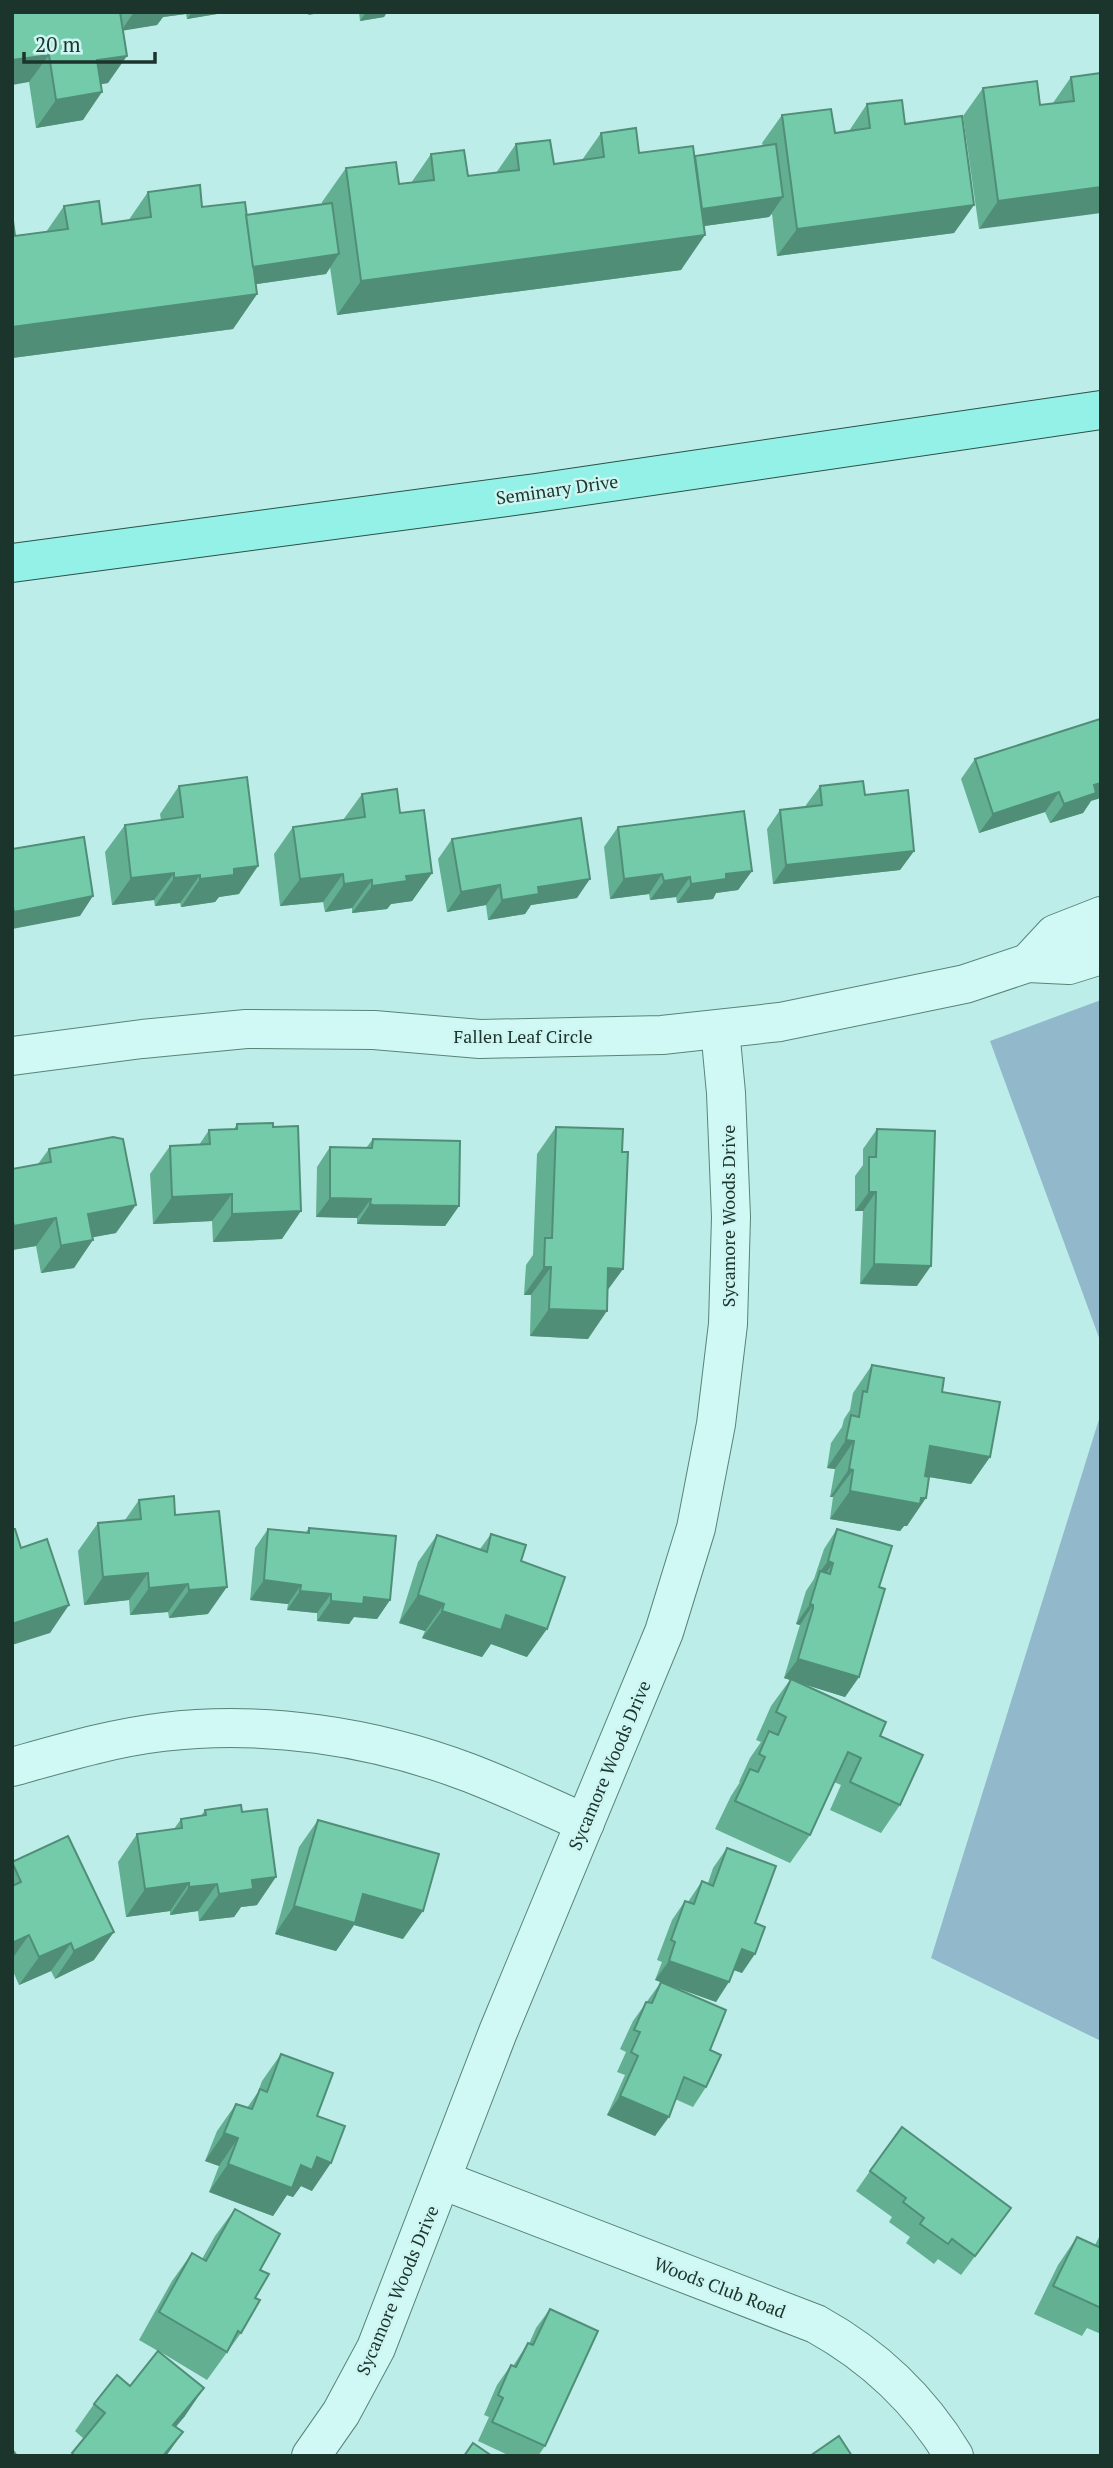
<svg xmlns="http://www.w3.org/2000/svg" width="1113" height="2468" font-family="'PT Serif',serif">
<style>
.green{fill:#92b8cb}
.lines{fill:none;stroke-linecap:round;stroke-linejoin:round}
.minor-casing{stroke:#578578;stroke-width:40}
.primary-casing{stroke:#2b5245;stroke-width:40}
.minor{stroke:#d0f8f4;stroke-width:38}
.primary{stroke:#94f1e7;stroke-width:38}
.wall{fill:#63af92}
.shaded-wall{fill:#508e77}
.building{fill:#73cbaa;stroke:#508e77;stroke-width:2}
.labels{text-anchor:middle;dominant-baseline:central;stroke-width:5;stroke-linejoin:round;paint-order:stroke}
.street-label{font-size:18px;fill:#1b342c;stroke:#cdf5f1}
</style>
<rect width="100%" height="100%" fill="#bdede8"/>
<g class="green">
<polygon points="1101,1000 1101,1343 990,1041"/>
<polygon points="1101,1413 1101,2041 931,1958"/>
</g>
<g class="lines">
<g class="minor-casing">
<g id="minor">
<polyline points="1028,963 1055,934 1101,916"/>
<polyline points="12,1056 142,1039 246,1029 374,1030 480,1039 662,1035 780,1022 965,984 1028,963 1069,965 1101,955"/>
<path d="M12,1767c50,-14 100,-29 151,-35 101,-12 209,4 304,40 40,15 79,34 118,51"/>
<path d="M442,2180l374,144c58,32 103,74 138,132"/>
<polyline points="311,2456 341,2413 376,2348 498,2032 664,1632 696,1528 716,1424 728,1324 731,1217 726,1093 720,1029"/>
</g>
</g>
<g class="primary-casing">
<polyline id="primary" points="12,563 536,493 1101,410"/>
</g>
<use href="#minor" class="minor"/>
<use href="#primary" class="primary"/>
</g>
<g class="wall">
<polygon points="12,12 229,12 187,19 186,14 163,17 157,25 123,30 108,83 101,84 83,120 36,128 29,82"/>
<polygon points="359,12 387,12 384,17 360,21"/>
<polygon points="1101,73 979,229 963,116 983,88 1040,105 1053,103 1071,77"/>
<polygon points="867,104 905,124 974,205 954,233 777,256 772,214 769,217 704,226 681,270 337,315 330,267 326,274 256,284 257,294 233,329 12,358 12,213 15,236 46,232 64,206 102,224 128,221 148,192 202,207 246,215 322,204 322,202 346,168 399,184 411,183 431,154 468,176 496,173 516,144 554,164 582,160 601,133 639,153 695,156 763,146 762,143 782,115 835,133 849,131"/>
<polygon points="975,759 1091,801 1083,813 1050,823 1045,812 979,833 961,779"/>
<polygon points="179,786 239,894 219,897 215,902 181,907 180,903 155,906 154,900 112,905 105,852 125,825 161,820 160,814"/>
<polygon points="820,786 865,795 914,851 900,870 773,884 767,829 780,810 806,807 806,805"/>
<polygon points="362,794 400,813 432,873 412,901 391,904 387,909 352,913 352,908 325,912 323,902 280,906 274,854 293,827 343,820"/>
<polygon points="618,827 752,871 738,890 716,893 713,899 677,903 676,897 650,900 649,894 610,899 604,847"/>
<polygon points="452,839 577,898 531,905 525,914 488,920 486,905 447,912 438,859"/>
<polygon points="237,1124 282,1239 213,1242 212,1221 153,1224 150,1174 170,1146 199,1145 209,1130 234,1129"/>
<polygon points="556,1127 622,1152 623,1269 607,1291 588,1339 530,1336 531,1295 524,1295 526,1265 533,1255 537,1154"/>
<polygon points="877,1129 917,1286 860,1284 863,1211 855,1211 855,1176 863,1165 863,1149"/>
<polygon points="373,1139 459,1206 445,1226 359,1224 357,1224 357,1218 316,1217 317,1167 330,1147 366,1148"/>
<polygon points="49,1149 116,1233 92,1237 74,1268 41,1273 36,1246 12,1250 12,1169 38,1164"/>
<polygon points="872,1365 942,1392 990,1457 971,1484 929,1477 907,1526 904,1526 900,1531 830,1519 833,1497 830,1497 835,1469 827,1468 831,1443 842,1427 844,1419 850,1410 853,1393"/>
<polygon points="139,1500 175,1515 208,1614 169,1618 168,1612 130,1615 129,1600 84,1605 78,1551 98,1523 125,1520"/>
<polygon points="309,1528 390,1600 377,1619 354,1617 349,1624 317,1621 317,1613 287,1610 288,1604 250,1600 255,1548 268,1529 306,1532"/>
<polygon points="837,1529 879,1587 859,1677 845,1697 800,1683 880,1736 900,1805 881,1833 830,1810 841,1785 834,1782 810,1835 790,1863 715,1829 731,1796 740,1782 739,1782 750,1758 761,1742 756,1740 771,1706 790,1680 784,1678 799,1628 800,1625 796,1624 806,1591 814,1579 824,1549"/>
<polygon points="491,1534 521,1561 527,1657 491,1644 482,1657 422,1638 425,1631 399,1623 418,1562 437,1535 480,1549"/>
<polygon points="205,1810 257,1905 241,1907 234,1917 199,1921 198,1911 170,1915 170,1911 126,1917 118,1862 137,1834 174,1829 181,1819 201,1816"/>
<polygon points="318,1820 403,1939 354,1925 336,1951 275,1934 299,1847"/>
<polygon points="727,1848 755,1923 742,1973 734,1970 716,2002 655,1980 662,1962 657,1960 672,1920 685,1901 688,1902 702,1881 708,1883 713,1868"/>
<polygon points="12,1862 94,1960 55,1979 51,1971 19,1985 12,1969"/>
<polygon points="661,1982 710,2050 706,2087 693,2107 675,2099 655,2136 607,2115 625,2075 617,2072 626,2052 620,2049 633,2021"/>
<polygon points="281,2054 317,2116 312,2191 301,2186 293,2197 287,2195 273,2216 209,2192 219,2166 205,2161 217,2131 236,2104 247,2108 258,2092 262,2081"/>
<polygon points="870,2171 997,2227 961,2275 938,2259 934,2264 906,2243 910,2237 889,2222 892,2217 856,2191"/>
<polygon points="235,2209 260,2270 255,2298 241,2333 207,2380 159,2351 185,2416 175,2427 183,2432 166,2456 71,2456 84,2439 75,2431 94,2404 130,2386 158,2351 139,2340 172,2281 192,2253 202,2259 215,2236"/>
<polygon points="1101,2233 1101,2334 1087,2328 1082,2336 1034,2314 1058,2265 1077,2237 1095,2245"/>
<polygon points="550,2309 545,2446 538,2456 510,2456 478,2441 489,2417 484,2415 497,2385 511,2365 513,2366 528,2343 529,2344 536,2328"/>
</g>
<g class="shaded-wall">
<polygon points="134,12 187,12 186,14 163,17 157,25 121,31"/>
<polygon points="192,12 229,12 187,19"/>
<polygon points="310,12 326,12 308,15"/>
<polygon points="366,12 387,12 384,17 360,21"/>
<polygon points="49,55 29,82 12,85 12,60"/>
<polygon points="127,56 108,83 78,88 97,60"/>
<polygon points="102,92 83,120 36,128 56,100"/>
<polygon points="1101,187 1101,213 979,229 998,201"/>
<polygon points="783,197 769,217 683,229 696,209"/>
<polygon points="974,205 954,233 777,256 797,229"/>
<polygon points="705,235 681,270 337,315 361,281"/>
<polygon points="339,254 326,274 237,287 250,268"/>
<polygon points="257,294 233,329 12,358 12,327"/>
<polygon points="1101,783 1101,798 1091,801 1083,813 1050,823 1064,804 1094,785"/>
<polygon points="1059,792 1045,812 979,833 993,814"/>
<polygon points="914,851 900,870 773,884 786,865"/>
<polygon points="258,866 239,894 219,897 215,902 181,907 200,879 234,869"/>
<polygon points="752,871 738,890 716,893 713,899 677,903 691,884 726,874"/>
<polygon points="174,873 154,900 112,905 131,878"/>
<polygon points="432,873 412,901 391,904 387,909 352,913 372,886 406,876"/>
<polygon points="343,874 323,902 280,906 300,879"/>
<polygon points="662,874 649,894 610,899 624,879"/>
<polygon points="200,875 180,903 155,906 174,878"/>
<polygon points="690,877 676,897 650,900 664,881"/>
<polygon points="590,879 577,898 531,905 525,914 488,920 502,900 538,887"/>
<polygon points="372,880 352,908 325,912 344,884"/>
<polygon points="500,885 486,905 447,912 461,892"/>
<polygon points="93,896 80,916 12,929 12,914 14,912"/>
<polygon points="869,1192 876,1192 863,1211 855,1211"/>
<polygon points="232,1194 212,1221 153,1224 172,1197"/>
<polygon points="330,1198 371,1199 357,1218 316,1217"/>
<polygon points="370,1204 459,1206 445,1226 357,1224"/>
<polygon points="136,1205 116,1233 68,1242 88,1214"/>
<polygon points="301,1211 282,1239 213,1242 232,1214"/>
<polygon points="56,1218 36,1246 12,1250 12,1228 14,1226"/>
<polygon points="93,1240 74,1268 41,1273 61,1246"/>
<polygon points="874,1264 931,1266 917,1286 860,1284"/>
<polygon points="544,1267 551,1267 531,1295 524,1295"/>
<polygon points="608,1268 623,1269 603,1296"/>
<polygon points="549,1309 607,1311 588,1339 530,1336"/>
<polygon points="846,1440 854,1441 835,1469 827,1468"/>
<polygon points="930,1446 990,1457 971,1484 911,1474"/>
<polygon points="849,1469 853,1470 833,1497 830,1497"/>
<polygon points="850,1491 926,1498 907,1526 904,1526 900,1531 830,1519"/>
<polygon points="828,1561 833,1563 820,1582 819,1573"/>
<polygon points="148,1573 129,1600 84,1605 103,1577"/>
<polygon points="264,1580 301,1585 288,1604 250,1600"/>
<polygon points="188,1584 168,1612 130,1615 149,1588"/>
<polygon points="227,1587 208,1614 169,1618 189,1590"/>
<polygon points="300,1591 331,1594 317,1613 287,1610"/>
<polygon points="418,1595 444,1604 425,1631 399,1623"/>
<polygon points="364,1597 390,1600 377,1619 354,1617 349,1624 317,1621 331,1601"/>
<polygon points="810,1604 813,1605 800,1625 796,1624"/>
<polygon points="69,1605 50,1633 12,1645 12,1624"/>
<polygon points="442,1611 506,1615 547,1629 527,1657 491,1644 482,1657 422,1638"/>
<polygon points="798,1659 859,1677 845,1697 784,1678"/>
<polygon points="276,1877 257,1905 241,1907 234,1917 199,1921 219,1894 252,1880"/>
<polygon points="189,1883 170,1911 126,1917 145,1889"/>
<polygon points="217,1884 198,1911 170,1915 189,1887"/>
<polygon points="363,1894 423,1911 403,1939 354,1925 336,1951 275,1934 294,1906"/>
<polygon points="114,1932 94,1960 55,1979 74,1951"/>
<polygon points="29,1935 12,1959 12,1943"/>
<polygon points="71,1943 51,1971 19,1985 39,1957"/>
<polygon points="742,1949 755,1954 742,1973 728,1968"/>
<polygon points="669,1961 729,1982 716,2002 655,1980"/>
<polygon points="620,2096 669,2117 655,2136 607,2115"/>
<polygon points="224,2133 238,2138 219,2166 205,2161"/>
<polygon points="317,2157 331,2163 312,2191 301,2186 293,2197 287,2195 273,2216 209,2192 228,2164 301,2165"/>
<polygon points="204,2388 185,2416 154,2453 173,2425"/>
<polygon points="183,2432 166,2456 163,2456"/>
</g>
<g class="building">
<polygon points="12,12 120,12 127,56 97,60 102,92 56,100 49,55 12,60"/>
<polygon points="1101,73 1101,187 998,201 983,88 1037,81 1040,105 1074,101 1071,77"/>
<polygon points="902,100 905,124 962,116 974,205 797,229 782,115 831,109 835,133 870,128 867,104"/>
<polygon points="636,128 639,153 693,146 705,235 361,281 346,168 396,162 399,184 434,180 431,154 464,150 468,176 519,170 516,144 550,140 554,164 604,157 601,133"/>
<polygon points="776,144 783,197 702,209 695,156"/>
<polygon points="200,185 202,207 245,202 257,294 12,327 12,213 15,236 68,229 64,206 99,201 102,224 151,217 148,192"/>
<polygon points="332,203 339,254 253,267 246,215"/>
<polygon points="1100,719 1101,722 1101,783 1094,785 1096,793 1064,804 1059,792 993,814 975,759"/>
<polygon points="247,777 258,866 234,869 234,875 200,879 200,875 174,878 174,873 131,878 125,825 183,817 179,786"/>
<polygon points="863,781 865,795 908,790 914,851 786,865 780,810 822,805 820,786"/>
<polygon points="397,789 400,813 424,810 432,873 406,876 407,881 372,886 372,880 344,884 343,874 300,879 293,827 365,817 362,794"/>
<polygon points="744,811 752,871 726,874 726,879 691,884 690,877 664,881 662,874 624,879 618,827"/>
<polygon points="581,818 590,879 538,887 539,894 502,900 500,885 461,892 452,839"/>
<polygon points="84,837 93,896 14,912 12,903 12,849"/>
<polygon points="273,1123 273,1127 298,1126 301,1211 232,1214 232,1194 172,1197 170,1146 210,1144 209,1130 237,1129 237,1124"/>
<polygon points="556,1127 623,1129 622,1152 628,1152 623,1269 608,1268 607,1311 549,1309 551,1267 544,1267 545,1238 552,1238"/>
<polygon points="877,1129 935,1131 931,1266 874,1264 876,1192 869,1192 869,1157 876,1157"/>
<polygon points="113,1137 123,1139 136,1205 88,1214 93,1240 64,1245 61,1246 56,1218 14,1226 12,1218 12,1169 51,1162 49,1149"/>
<polygon points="373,1139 460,1141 459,1206 373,1205 370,1204 371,1199 330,1198 330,1147 372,1148"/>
<polygon points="872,1365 944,1378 942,1392 1000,1402 990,1457 930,1446 925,1476 929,1477 926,1498 921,1498 920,1504 850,1491 853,1470 849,1469 854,1441 846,1440 851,1415 859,1417 863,1391 867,1392"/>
<polygon points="174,1496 175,1515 219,1511 227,1587 189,1590 188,1584 149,1588 148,1573 103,1577 98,1523 141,1519 139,1500"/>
<polygon points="309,1528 396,1536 390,1600 364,1597 363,1604 331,1601 331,1594 300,1591 301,1585 264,1580 268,1529 309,1533"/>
<polygon points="12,1529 15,1529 21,1548 47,1539 69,1605 12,1624"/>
<polygon points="837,1529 892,1546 879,1587 885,1589 884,1592 859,1677 798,1659 813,1608 813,1605 810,1604 820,1571 830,1574 833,1563 828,1561"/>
<polygon points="491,1534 526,1545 521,1561 565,1577 547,1629 506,1615 501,1630 442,1611 444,1604 418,1595 437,1535 487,1552"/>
<polygon points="791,1679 886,1722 880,1736 923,1755 900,1805 850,1782 861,1758 848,1752 810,1835 735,1801 750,1769 758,1772 765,1757 759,1754 769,1731 778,1735 786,1717 776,1712"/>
<polygon points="241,1805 242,1812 267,1809 276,1877 252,1880 253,1889 219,1894 217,1884 189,1887 189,1883 145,1889 137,1834 182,1828 181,1819 206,1815 205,1810"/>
<polygon points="318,1820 439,1854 423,1911 363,1894 355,1923 294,1906"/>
<polygon points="68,1836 114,1932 74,1951 71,1943 39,1957 29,1935 12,1943 12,1886 21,1882 12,1862"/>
<polygon points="727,1848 776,1866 755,1923 765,1927 755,1954 742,1949 729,1982 669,1961 675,1942 671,1940 685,1901 694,1904 702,1881 713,1886"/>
<polygon points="661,1982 726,2010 710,2050 721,2055 706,2087 684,2077 669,2117 620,2096 638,2056 631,2052 640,2032 634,2030 646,2002 652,2003"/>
<polygon points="281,2054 333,2073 317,2116 345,2126 331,2163 317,2157 312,2170 301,2165 292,2188 228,2164 238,2138 224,2133 236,2104 252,2109 260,2089 267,2092"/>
<polygon points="902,2127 1011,2208 975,2256 952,2239 948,2244 920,2224 924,2218 903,2202 906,2198 870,2171"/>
<polygon points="235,2209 280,2234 260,2270 269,2274 255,2298 260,2300 241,2333 238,2331 227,2352 159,2312 192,2253 206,2261"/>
<polygon points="1077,2237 1101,2248 1101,2308 1053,2286"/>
<polygon points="550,2309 598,2331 545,2446 492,2422 503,2398 498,2395 511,2365 516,2367 528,2343 533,2345"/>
<polygon points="158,2351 204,2388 173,2425 183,2432 163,2456 75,2456 72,2453 105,2413 94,2404 117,2375 130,2386"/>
<polygon points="839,2436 852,2456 810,2456"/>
<polygon points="473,2443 492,2456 464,2456"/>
<polygon points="12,2449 17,2456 12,2456"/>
</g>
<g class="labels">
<g class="street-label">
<text transform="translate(557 489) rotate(-8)">Seminary Drive</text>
<text x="523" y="1036">Fallen Leaf Circle</text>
<text transform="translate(728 1216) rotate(-90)">Sycamore Woods Drive</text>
<text transform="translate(609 1765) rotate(-67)">Sycamore Woods Drive</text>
<text transform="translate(720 2287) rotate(21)">Woods Club Road</text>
<text transform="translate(397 2290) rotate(-67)">Sycamore Woods Drive</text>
</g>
</g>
<rect width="1113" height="2468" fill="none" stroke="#1b342c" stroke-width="28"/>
<path d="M24 52v10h131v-10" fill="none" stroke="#1b342c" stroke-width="3.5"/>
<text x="35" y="52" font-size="21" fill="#1b342c" stroke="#cdf5f1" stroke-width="5" paint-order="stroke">20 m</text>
</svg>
